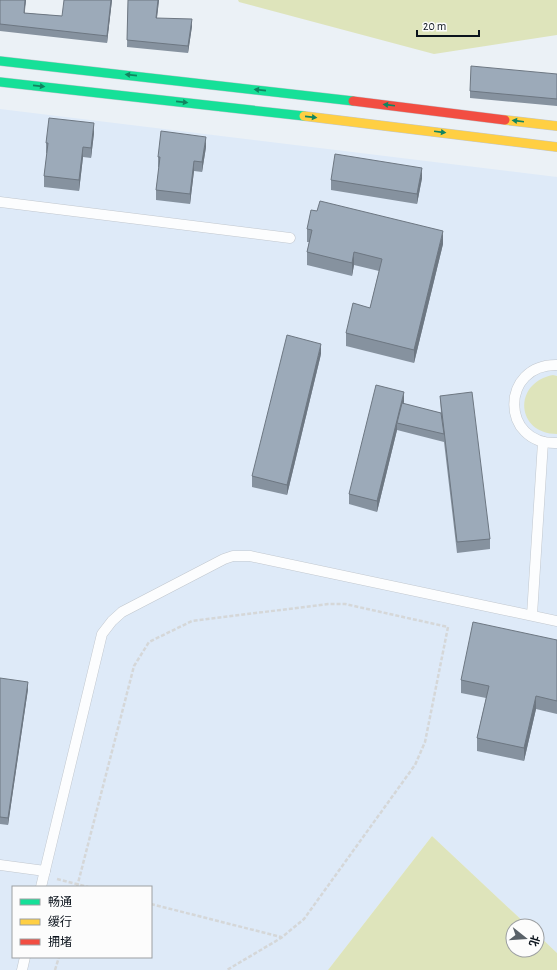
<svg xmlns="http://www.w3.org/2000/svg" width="557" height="970" font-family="'Alegreya Sans','Noto Sans SC',sans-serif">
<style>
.built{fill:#deeaf8;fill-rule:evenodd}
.green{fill:#dee4bb}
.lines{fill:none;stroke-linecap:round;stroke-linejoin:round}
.lane-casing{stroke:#c1c7ce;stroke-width:11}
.fast-casing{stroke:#c1c7ce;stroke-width:10}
.slow-casing{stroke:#c1c7ce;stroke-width:10}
.jam-casing{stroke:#c1c7ce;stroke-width:10}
.path{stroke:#d5d7d8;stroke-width:2.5;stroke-dasharray:4 2;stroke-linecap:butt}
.lane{stroke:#fcfdfe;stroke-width:10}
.fast{stroke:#16e098;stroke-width:9}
.slow{stroke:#ffcf43;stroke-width:9}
.jam{stroke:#f24e42;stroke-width:9}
.wall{fill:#86929f}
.shaded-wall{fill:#6d7782}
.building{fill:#9caab9;stroke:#6d7782}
.oneway{fill:#118460}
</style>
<rect width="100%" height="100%" fill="#ebf1f6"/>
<path class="built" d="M0,109l557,68v776l-20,-19v-8h-9l-96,-90 -104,134h-328zM13,887h138v70h-138z"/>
<g class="green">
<polygon points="238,0 557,0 557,35 434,54 239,2"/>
<path d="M553,375l4,1v58c-41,0 -45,-51 -4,-59z"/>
<polygon points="432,836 528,926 513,926 513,950 537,950 537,934 557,953 557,970 328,970"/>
</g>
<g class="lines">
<g class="lane-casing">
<g id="lane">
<polyline points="0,202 290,238"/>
<path d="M557,365c-57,-1 -57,80 0,78"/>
<polyline points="532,615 543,442"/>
<polyline points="0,865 45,871"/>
<polyline points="41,887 102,634 112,621 122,612 224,559 233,556 250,556 557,621"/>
<polyline points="22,970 25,957"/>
</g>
</g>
<g class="fast-casing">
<g id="fast">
<polyline points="0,61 353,101"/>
<polyline points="0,82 304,116"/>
</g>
</g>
<g class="slow-casing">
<g id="slow">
<polyline points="304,116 557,147"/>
<polyline points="505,120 557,126"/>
</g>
</g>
<g class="jam-casing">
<polyline id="jam" points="353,101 505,120"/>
</g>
<g class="path">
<polyline points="57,879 88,887"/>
<polyline points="77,887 134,666 149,642 192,621 328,604 345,604 448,627 425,742 415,765 304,919 281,938 227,970"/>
<polyline points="151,904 281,937"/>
<polyline points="55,970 59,957"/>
</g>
<use href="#lane" class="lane"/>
<use href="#fast" class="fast"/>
<use href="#slow" class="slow"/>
<use href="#jam" class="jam"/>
</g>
<g class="wall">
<polygon points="0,0 26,0 24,13 62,16 112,0 107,43 0,31"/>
<polygon points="128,0 159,0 157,18 192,26 188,53 127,47"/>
<polygon points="557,74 557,106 470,98 470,91"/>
<polygon points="94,133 91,158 83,157 79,191 44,187 44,176 47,153 46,153 46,143"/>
<polygon points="206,147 202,172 194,171 190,204 156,200 156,190 159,167 158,167 158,157"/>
<polygon points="422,178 417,204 331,190 331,180"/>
<polygon points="307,229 443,244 414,363 346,346 346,333 370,308 379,271 354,265 352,276 307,265 307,252 309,242 307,242"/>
<polygon points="321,354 287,495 252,487 252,476"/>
<polygon points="440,396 490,539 490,549 457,553 444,442 397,430 377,512 349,504 349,494 404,402 404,404 441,413"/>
<polygon points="557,640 557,714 536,709 524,761 477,751 477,738 486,698 461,693 461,680"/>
<polygon points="0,678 28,689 8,825 0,824"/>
</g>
<g class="shaded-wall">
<polygon points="25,0 26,0 24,20 24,13"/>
<polygon points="111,0 112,0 107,43 107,36"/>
<polygon points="158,0 159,0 156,25 156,18"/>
<polygon points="192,19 192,26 188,53 188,46"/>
<polygon points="94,123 94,133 91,158 91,148"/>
<polygon points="206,137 206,147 202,172 202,162"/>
<polygon points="83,147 83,157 79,191 79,180"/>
<polygon points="194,161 194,171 190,204 190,194"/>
<polygon points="422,168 422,178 417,204 417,194"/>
<polygon points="443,231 443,244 414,363 414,350"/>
<polygon points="354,252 354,265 352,276 352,263"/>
<polygon points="321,344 321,354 287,495 287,485"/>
<polygon points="404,392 404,402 399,423 397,423 397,430 377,512 377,501"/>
<polygon points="28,682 28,689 8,825 8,818"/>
<polygon points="536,696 536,709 524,761 524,748"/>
</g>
<g class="building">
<polygon points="0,0 25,0 24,13 62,16 64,0 111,0 107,36 0,24"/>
<polygon points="128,0 158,0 156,18 192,19 188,46 127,40"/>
<polygon points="471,66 557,74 557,99 470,91"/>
<polygon points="49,118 94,123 91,148 83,147 79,180 44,176 48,143 46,143"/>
<polygon points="161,131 206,137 202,162 194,161 190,194 156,190 160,157 158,157"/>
<polygon points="335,154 422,168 417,194 331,180"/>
<polygon points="320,201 443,231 414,350 346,333 353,303 370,308 382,259 354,252 352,263 307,252 312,230 307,229 311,210 317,211"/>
<polygon points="287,335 321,344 287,485 252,476"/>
<polygon points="376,385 404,392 377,501 349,494"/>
<polygon points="472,392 490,539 457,542 440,396"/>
<polygon points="402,403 441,413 444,434 397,423"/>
<polygon points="473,622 557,640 557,701 536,696 524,748 477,738 489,686 461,680"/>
<polygon points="0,678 28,682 8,818 0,817"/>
</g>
<defs><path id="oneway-solid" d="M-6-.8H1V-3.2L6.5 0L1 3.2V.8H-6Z"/></defs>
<g class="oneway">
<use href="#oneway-solid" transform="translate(131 75) rotate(-174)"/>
<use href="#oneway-solid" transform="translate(39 86) rotate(6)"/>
<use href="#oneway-solid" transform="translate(260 90) rotate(-174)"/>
<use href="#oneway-solid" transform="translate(182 102) rotate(6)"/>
<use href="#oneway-solid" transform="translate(389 105) rotate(-173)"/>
<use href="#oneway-solid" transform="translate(311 117) rotate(6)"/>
<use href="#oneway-solid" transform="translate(518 121) rotate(-173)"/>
<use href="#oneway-solid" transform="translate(440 132) rotate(7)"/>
</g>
<rect x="12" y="886" width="140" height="72" fill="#fcfcfc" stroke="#9c9fa2"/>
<rect x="20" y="899" width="20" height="6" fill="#16e098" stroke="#9c9fa2"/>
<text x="48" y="906" font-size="12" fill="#0b131c">畅通</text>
<rect x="20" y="919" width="20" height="6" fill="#ffcf43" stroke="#9c9fa2"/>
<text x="48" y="926" font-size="12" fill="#0b131c">缓行</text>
<rect x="20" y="939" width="20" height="6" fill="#f24e42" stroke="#9c9fa2"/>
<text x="48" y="946" font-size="12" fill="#0b131c">拥堵</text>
<g transform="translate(525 938) rotate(107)"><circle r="19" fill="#fcfcfc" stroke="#9c9fa2"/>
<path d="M0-3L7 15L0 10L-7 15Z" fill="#596168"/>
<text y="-6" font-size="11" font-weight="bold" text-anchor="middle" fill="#0b131c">北</text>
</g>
<path d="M417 30v6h62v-6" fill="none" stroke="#0b131c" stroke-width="2"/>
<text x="423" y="30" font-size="12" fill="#0b131c" stroke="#fcfcfc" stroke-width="3" paint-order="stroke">20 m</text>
</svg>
